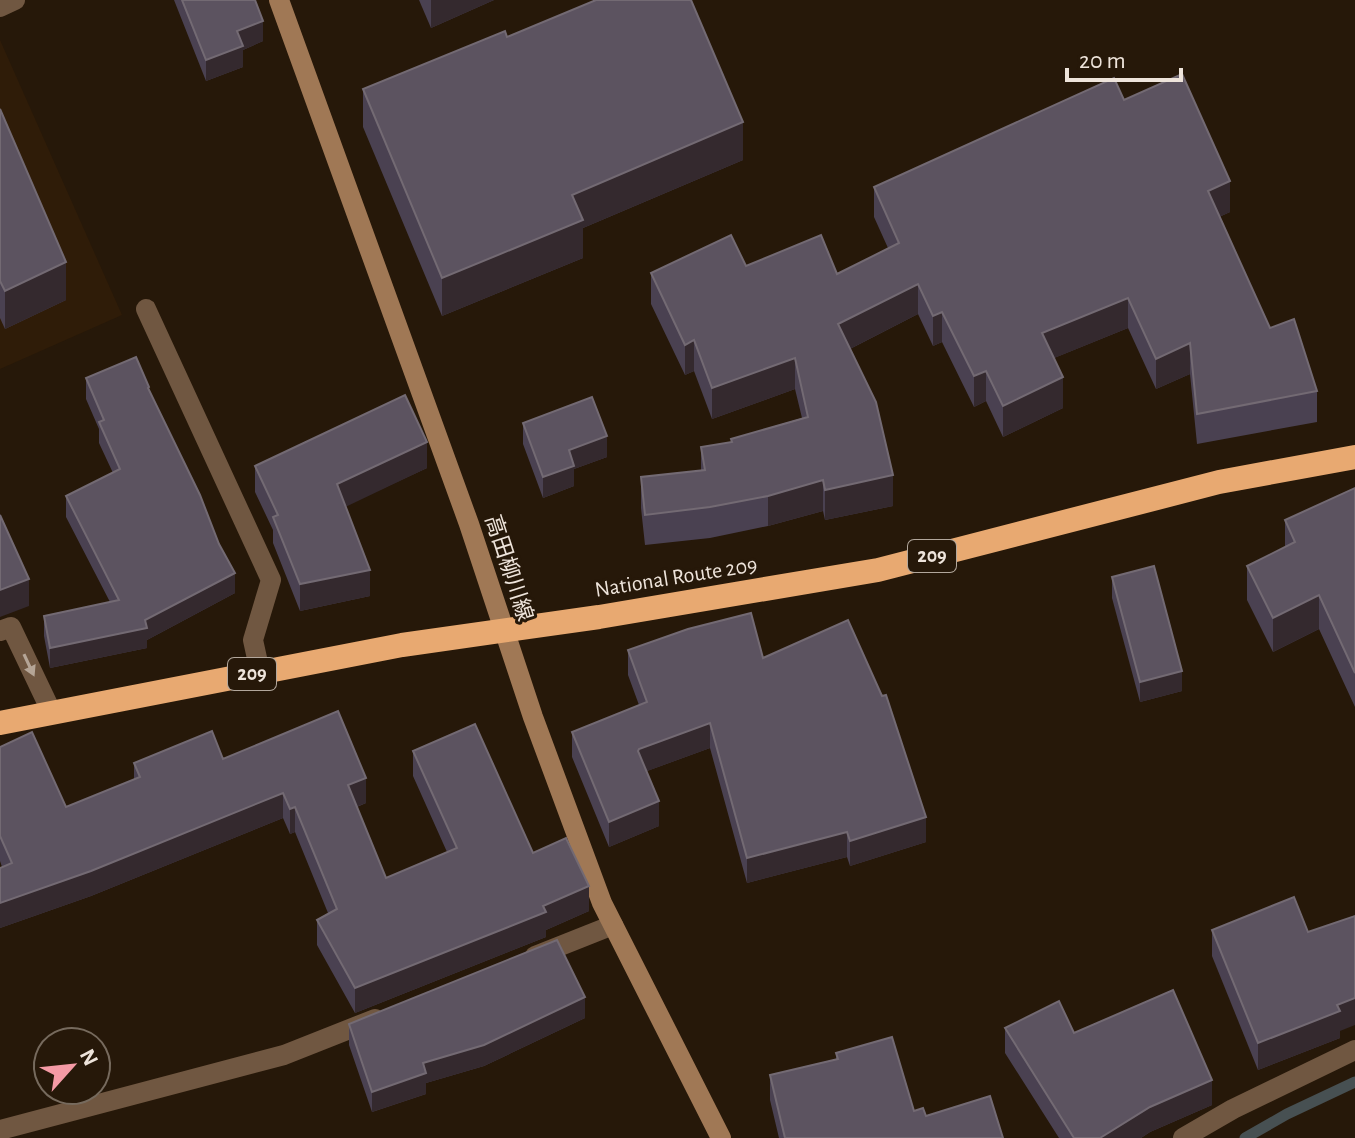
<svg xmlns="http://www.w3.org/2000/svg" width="1355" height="1138" font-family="'Alegreya Sans','Noto Sans JP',sans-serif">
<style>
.built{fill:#2f1c08}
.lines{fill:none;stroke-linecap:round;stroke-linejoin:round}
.stream{stroke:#475052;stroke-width:11}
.street{stroke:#705741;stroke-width:20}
.secondary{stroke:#a07855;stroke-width:20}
.highway{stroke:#e8a971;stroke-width:24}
.wall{fill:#4a4151}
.shaded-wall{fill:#34292e}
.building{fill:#5c5360;stroke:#736a73;stroke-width:2}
.oneway{fill:#b5a596}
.labels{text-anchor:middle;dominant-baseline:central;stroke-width:6;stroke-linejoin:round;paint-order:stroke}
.shield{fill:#261809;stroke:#b2a79c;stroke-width:2}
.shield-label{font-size:20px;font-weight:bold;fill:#eee4db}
.street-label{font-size:22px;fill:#eee4db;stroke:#261809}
</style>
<rect width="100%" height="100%" fill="#261809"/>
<polygon class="built" points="0,40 122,315 0,369"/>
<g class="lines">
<polyline class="stream" points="1245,1138 1287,1114 1355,1082"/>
<g class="street">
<polyline points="0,7 15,0"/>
<polyline points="146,309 271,580 253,640 260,672"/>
<polyline points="0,631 11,627 52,713"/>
<polyline points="535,956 613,925"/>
<polyline points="0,1130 284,1055 375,1019"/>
<polyline points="1183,1138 1233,1109 1355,1050"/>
</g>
<polyline class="secondary" points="279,0 469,524 533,717 602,903 721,1138"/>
<polyline class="highway" points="0,723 402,645 599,617 878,570 1219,482 1355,457"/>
</g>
<g class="wall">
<polygon points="174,0 255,0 263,41 243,50 243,67 206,81"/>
<polygon points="419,0 494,0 431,28"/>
<polygon points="507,37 743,160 583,228 583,258 442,316 363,127 363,89"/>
<polygon points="1124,100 1230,212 1219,217 1270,328 1317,391 1317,422 1197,444 1190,374 1156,389 1128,328 1054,358 1063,408 1003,437 986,401 974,407 942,342 933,346 918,314 850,349 893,506 825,520 823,511 768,526 710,538 645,545 641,508 641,477 701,471 701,447 731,442 731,439 802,418 795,389 712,419 694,371 685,375 651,304 651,273 746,266 837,274 888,248 874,217 874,187"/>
<polygon points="0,109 66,300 5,329 0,318"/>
<polygon points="86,378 149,390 235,593 147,640 147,648 50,668 44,636 44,616 110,602 66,517 66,496 113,473 99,443 99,429 86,399"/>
<polygon points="523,423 607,457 574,469 574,486 543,498 523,444"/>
<polygon points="255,466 427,468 345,506 370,596 300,611 273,543 273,530 255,492"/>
<polygon points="1355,488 1355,707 1319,629 1273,652 1247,600 1247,566 1285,547 1285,520"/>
<polygon points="1112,577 1182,691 1140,702 1112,598"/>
<polygon points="628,650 763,658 926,842 850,866 847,857 747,883 710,748 647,771 659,826 609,847 572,757 572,732 639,705 628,675"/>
<polygon points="0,747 66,807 134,780 134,763 223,759 366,803 357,807 386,878 447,852 413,776 413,751 533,853 589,911 546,930 546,937 355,1013 317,945 317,920 328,913 295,832 290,834 283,818 91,896 0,928 0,868 2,867 0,861"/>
<polygon points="1212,930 1308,932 1340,1031 1340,1038 1258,1070 1212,956"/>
<polygon points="585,1018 484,1066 426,1083 426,1094 372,1112 349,1045 349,1024"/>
<polygon points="1005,1028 1074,1033 1212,1105 1150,1132 1141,1138 1059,1138 1005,1053"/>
<polygon points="836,1053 914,1111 926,1116 1003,1138 779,1138 770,1100 770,1075 836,1059"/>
</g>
<g class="shaded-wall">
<polygon points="431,0 494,0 431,28"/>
<polygon points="263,21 263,41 243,50 243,67 206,81 206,60 237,31"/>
<polygon points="743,122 743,160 583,228 583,258 442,316 442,278 572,195"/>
<polygon points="1230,181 1230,212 1208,222 1208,191"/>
<polygon points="66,262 66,300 5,329 5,291"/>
<polygon points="918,284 918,314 838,355 838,324"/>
<polygon points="1128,298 1128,328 1042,363 1042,333"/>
<polygon points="942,312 942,342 933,346 933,316"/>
<polygon points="694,340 694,371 685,375 685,345"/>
<polygon points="1190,343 1190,374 1156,389 1156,359"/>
<polygon points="795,358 795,389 712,419 712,388"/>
<polygon points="986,371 986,401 974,407 974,376"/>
<polygon points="1063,377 1063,408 1003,437 1003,406"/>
<polygon points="607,436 607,457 574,469 574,486 543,498 543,477 569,450"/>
<polygon points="427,442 427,468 337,511 337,484"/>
<polygon points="893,475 893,506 825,520 825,490"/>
<polygon points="823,480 823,511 768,526 768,496"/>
<polygon points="370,570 370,596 300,611 300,584"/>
<polygon points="235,573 235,593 147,640 147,648 50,668 50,648 145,620"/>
<polygon points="29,579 29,606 0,617 0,590"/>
<polygon points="1319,595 1319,629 1273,652 1273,618"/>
<polygon points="1182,671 1182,691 1140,702 1140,682"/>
<polygon points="710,723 710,748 639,774 639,749"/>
<polygon points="366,778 366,803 348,810 348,785"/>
<polygon points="283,793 283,818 91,896 0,928 0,903"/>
<polygon points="659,801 659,826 609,847 609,822"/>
<polygon points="295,807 295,832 290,834 290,809"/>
<polygon points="926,817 926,842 850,866 850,841"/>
<polygon points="847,832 847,857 747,883 747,858"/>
<polygon points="589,886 589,911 546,930 546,937 355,1013 355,988"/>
<polygon points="585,997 585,1018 484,1066 426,1083 426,1094 372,1112 372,1092 423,1063"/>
<polygon points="1355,998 1355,1025 1340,1031 1340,1038 1258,1070 1258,1043 1337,1005"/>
<polygon points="1212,1080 1212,1105 1150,1132 1141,1138 1100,1138 1150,1107"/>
</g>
<g class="building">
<polygon points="182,0 255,0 263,21 237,31 243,46 206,60"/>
<polygon points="596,0 691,0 743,122 572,195 583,220 442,278 363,89 505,31 507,37"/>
<polygon points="1182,74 1230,181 1208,191 1270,328 1294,319 1317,391 1197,414 1190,343 1156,359 1128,298 1042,333 1063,377 1003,406 986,371 974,376 942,312 933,316 918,284 838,324 876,402 893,475 825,490 823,480 768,496 710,507 645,515 641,477 705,470 701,447 732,442 731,439 808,417 795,358 712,388 694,340 685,345 651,273 731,235 746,266 821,235 837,274 899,243 874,187 1114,78 1124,100"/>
<polygon points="0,109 66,262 5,291 0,281"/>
<polygon points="136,357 149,387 148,388 200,495 219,544 235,573 145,620 147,628 50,648 44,616 119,600 66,496 120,469 99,422 104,420 86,378"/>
<polygon points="405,395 427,442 337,484 370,570 300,584 273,517 278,515 255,466"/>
<polygon points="592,397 607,436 569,450 574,466 543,477 523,423"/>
<polygon points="1355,488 1355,673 1319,595 1273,618 1247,566 1295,542 1285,520"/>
<polygon points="0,515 29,579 0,590"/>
<polygon points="1154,566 1182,671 1140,682 1112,577"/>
<polygon points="751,613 763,658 848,620 882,696 886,695 926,817 850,841 847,832 747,858 710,723 639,749 638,751 659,801 609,822 572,732 647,702 628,650 688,629"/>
<polygon points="338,711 366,778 348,785 386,878 457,848 413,751 475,724 533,853 566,838 589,886 543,906 546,912 355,988 317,920 337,909 295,807 290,809 283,793 91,871 0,903 0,868 12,863 0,836 0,747 32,732 66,807 140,777 134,763 212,731 223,759"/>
<polygon points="1294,897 1308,932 1355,916 1355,998 1337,1005 1340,1011 1258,1043 1212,930"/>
<polygon points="557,940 585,997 484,1045 423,1063 426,1073 372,1092 349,1024"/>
<polygon points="1173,990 1212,1080 1150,1107 1100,1138 1074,1138 1005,1028 1059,1001 1074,1033"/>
<polygon points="892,1037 914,1111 923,1108 926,1116 990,1096 1003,1138 785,1138 770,1075 838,1059 836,1053"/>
</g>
<defs><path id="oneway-solid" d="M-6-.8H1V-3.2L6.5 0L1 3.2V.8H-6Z" transform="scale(2)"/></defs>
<use class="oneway" href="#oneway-solid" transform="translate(29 665) rotate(65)"/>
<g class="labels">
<g class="shield">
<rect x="908" y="540" width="48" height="32" rx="6"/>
<rect x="228" y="658" width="48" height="32" rx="6"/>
</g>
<g class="shield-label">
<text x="932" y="556">209</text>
<text x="252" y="674">209</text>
</g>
<g class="street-label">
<text transform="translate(509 568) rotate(72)">高田柳川線</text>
<text transform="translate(676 577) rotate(-9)">National Route 209</text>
</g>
</g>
<g transform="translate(72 1066) rotate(63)"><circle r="38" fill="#261809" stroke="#766a5d" stroke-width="2"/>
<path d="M0-6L14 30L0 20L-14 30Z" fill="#f49aa5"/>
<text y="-12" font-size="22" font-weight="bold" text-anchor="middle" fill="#eee4db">N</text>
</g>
<path d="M1067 68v12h114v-12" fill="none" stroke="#eee4db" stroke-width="4"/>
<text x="1079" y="68" font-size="24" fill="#eee4db" stroke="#261809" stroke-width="6" paint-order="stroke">20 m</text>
</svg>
